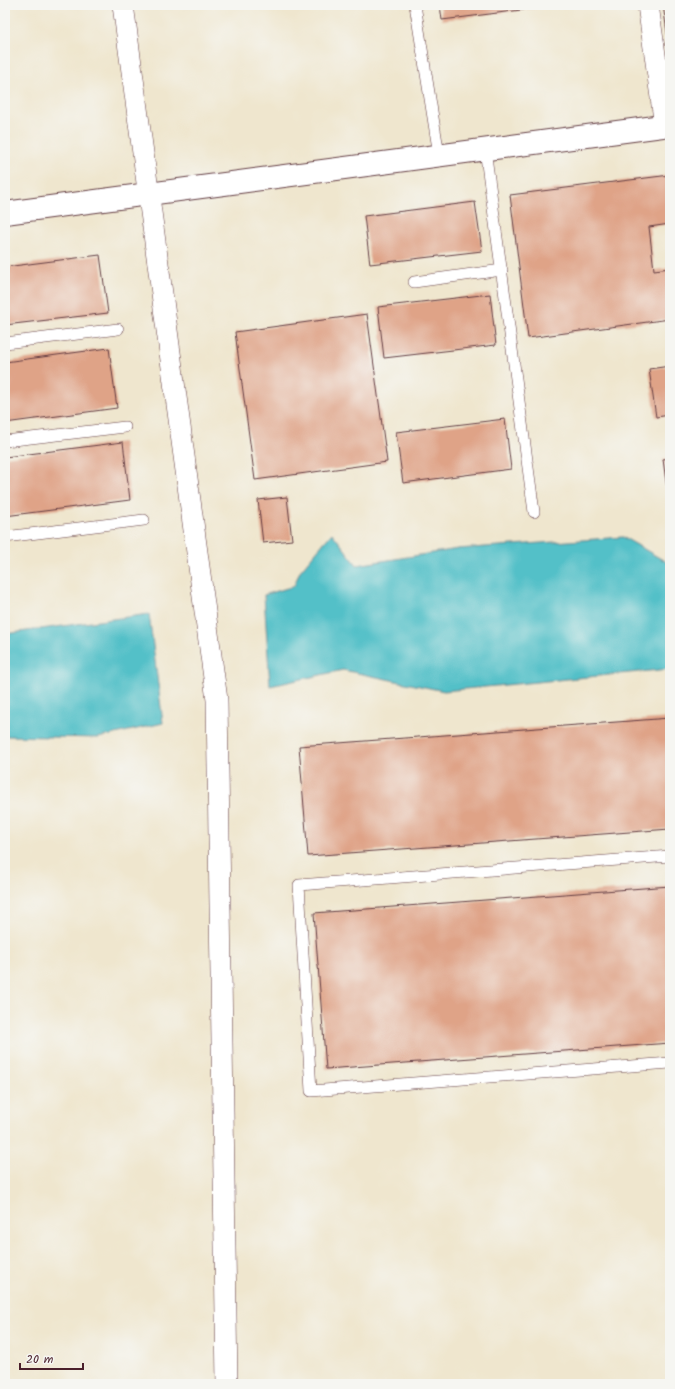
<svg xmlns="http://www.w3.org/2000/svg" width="675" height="1389" font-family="Kalam,sans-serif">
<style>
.water{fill:#52c0c8;stroke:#4e707a}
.building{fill:#dfa387}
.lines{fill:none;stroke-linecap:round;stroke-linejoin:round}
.lane-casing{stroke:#633d43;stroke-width:12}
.street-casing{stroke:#633d43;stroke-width:22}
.secondary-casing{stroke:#633d43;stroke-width:24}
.lane{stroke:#fff;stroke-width:11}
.street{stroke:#fff;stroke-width:21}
.secondary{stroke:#fff;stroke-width:22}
</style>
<rect width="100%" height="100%" fill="#f6f6f2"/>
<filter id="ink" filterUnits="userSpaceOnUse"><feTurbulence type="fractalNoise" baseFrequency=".025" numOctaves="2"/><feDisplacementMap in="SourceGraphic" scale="8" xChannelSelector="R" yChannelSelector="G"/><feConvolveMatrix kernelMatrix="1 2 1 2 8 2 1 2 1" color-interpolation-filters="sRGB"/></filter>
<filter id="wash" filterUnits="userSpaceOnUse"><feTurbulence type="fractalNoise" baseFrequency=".012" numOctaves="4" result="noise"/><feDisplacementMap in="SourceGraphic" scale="16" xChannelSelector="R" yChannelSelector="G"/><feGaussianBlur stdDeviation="0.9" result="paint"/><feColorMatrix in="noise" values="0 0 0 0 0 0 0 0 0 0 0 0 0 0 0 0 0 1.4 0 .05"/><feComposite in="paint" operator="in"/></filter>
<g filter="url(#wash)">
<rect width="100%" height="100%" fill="#efe6ce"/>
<g class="water">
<polygon points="332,533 357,565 458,549 623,537 670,564 670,669 444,691 343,670 270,686 264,595 294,586 300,571"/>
<polygon points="149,614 163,723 98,738 5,736 5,634"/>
</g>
<g id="blocks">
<g class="building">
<polygon points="440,5 553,5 553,6 442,20"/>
<polygon points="663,5 670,5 670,45 669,46"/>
<polygon points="670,175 670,224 649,227 654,270 670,268 670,319 528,338 510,195"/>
<polygon points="475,202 482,251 370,264 364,216"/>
<polygon points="100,255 108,313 5,325 5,267"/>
<polygon points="490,294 496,345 384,358 378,307"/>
<polygon points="367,314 387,462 255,480 235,332"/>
<polygon points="109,348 117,408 5,423 5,362"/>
<polygon points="670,366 670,415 656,417 649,369"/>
<polygon points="505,419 511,469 403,483 396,432"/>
<polygon points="123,442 130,500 5,516 5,457"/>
<polygon points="670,458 670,505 669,505 663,459"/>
<polygon points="287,497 292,540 263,543 258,500"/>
<polygon points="670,718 670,829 308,856 299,746"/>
<polygon points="670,886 670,1043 326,1069 314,913"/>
</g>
</g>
</g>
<g filter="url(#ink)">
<use href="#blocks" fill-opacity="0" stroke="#633d43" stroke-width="1"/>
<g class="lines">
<g class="lane-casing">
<g id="lane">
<polyline points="415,5 439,155"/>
<polyline points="485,149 534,512"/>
<polyline points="414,282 502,270"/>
<polyline points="5,343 118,329"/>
<polyline points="5,441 125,427"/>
<polyline points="5,537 144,520"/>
<polyline points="670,856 299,885 311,1091 670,1063"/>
</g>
</g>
<g class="street-casing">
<g id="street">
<polyline points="123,5 217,700 227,1384"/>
<polyline points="648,5 665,126"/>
</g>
</g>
<g class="secondary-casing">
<polyline id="secondary" points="5,213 670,125"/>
</g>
<use href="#lane" class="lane"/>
<use href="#street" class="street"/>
<use href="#secondary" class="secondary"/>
</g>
</g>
<rect width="675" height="1389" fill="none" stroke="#f6f6f2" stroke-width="20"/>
<path d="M20 1363v6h63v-6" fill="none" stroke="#4a1f2b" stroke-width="2"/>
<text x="26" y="1363" font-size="12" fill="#4a1f2b" stroke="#f6f6f2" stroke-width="3" paint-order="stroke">20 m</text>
</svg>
